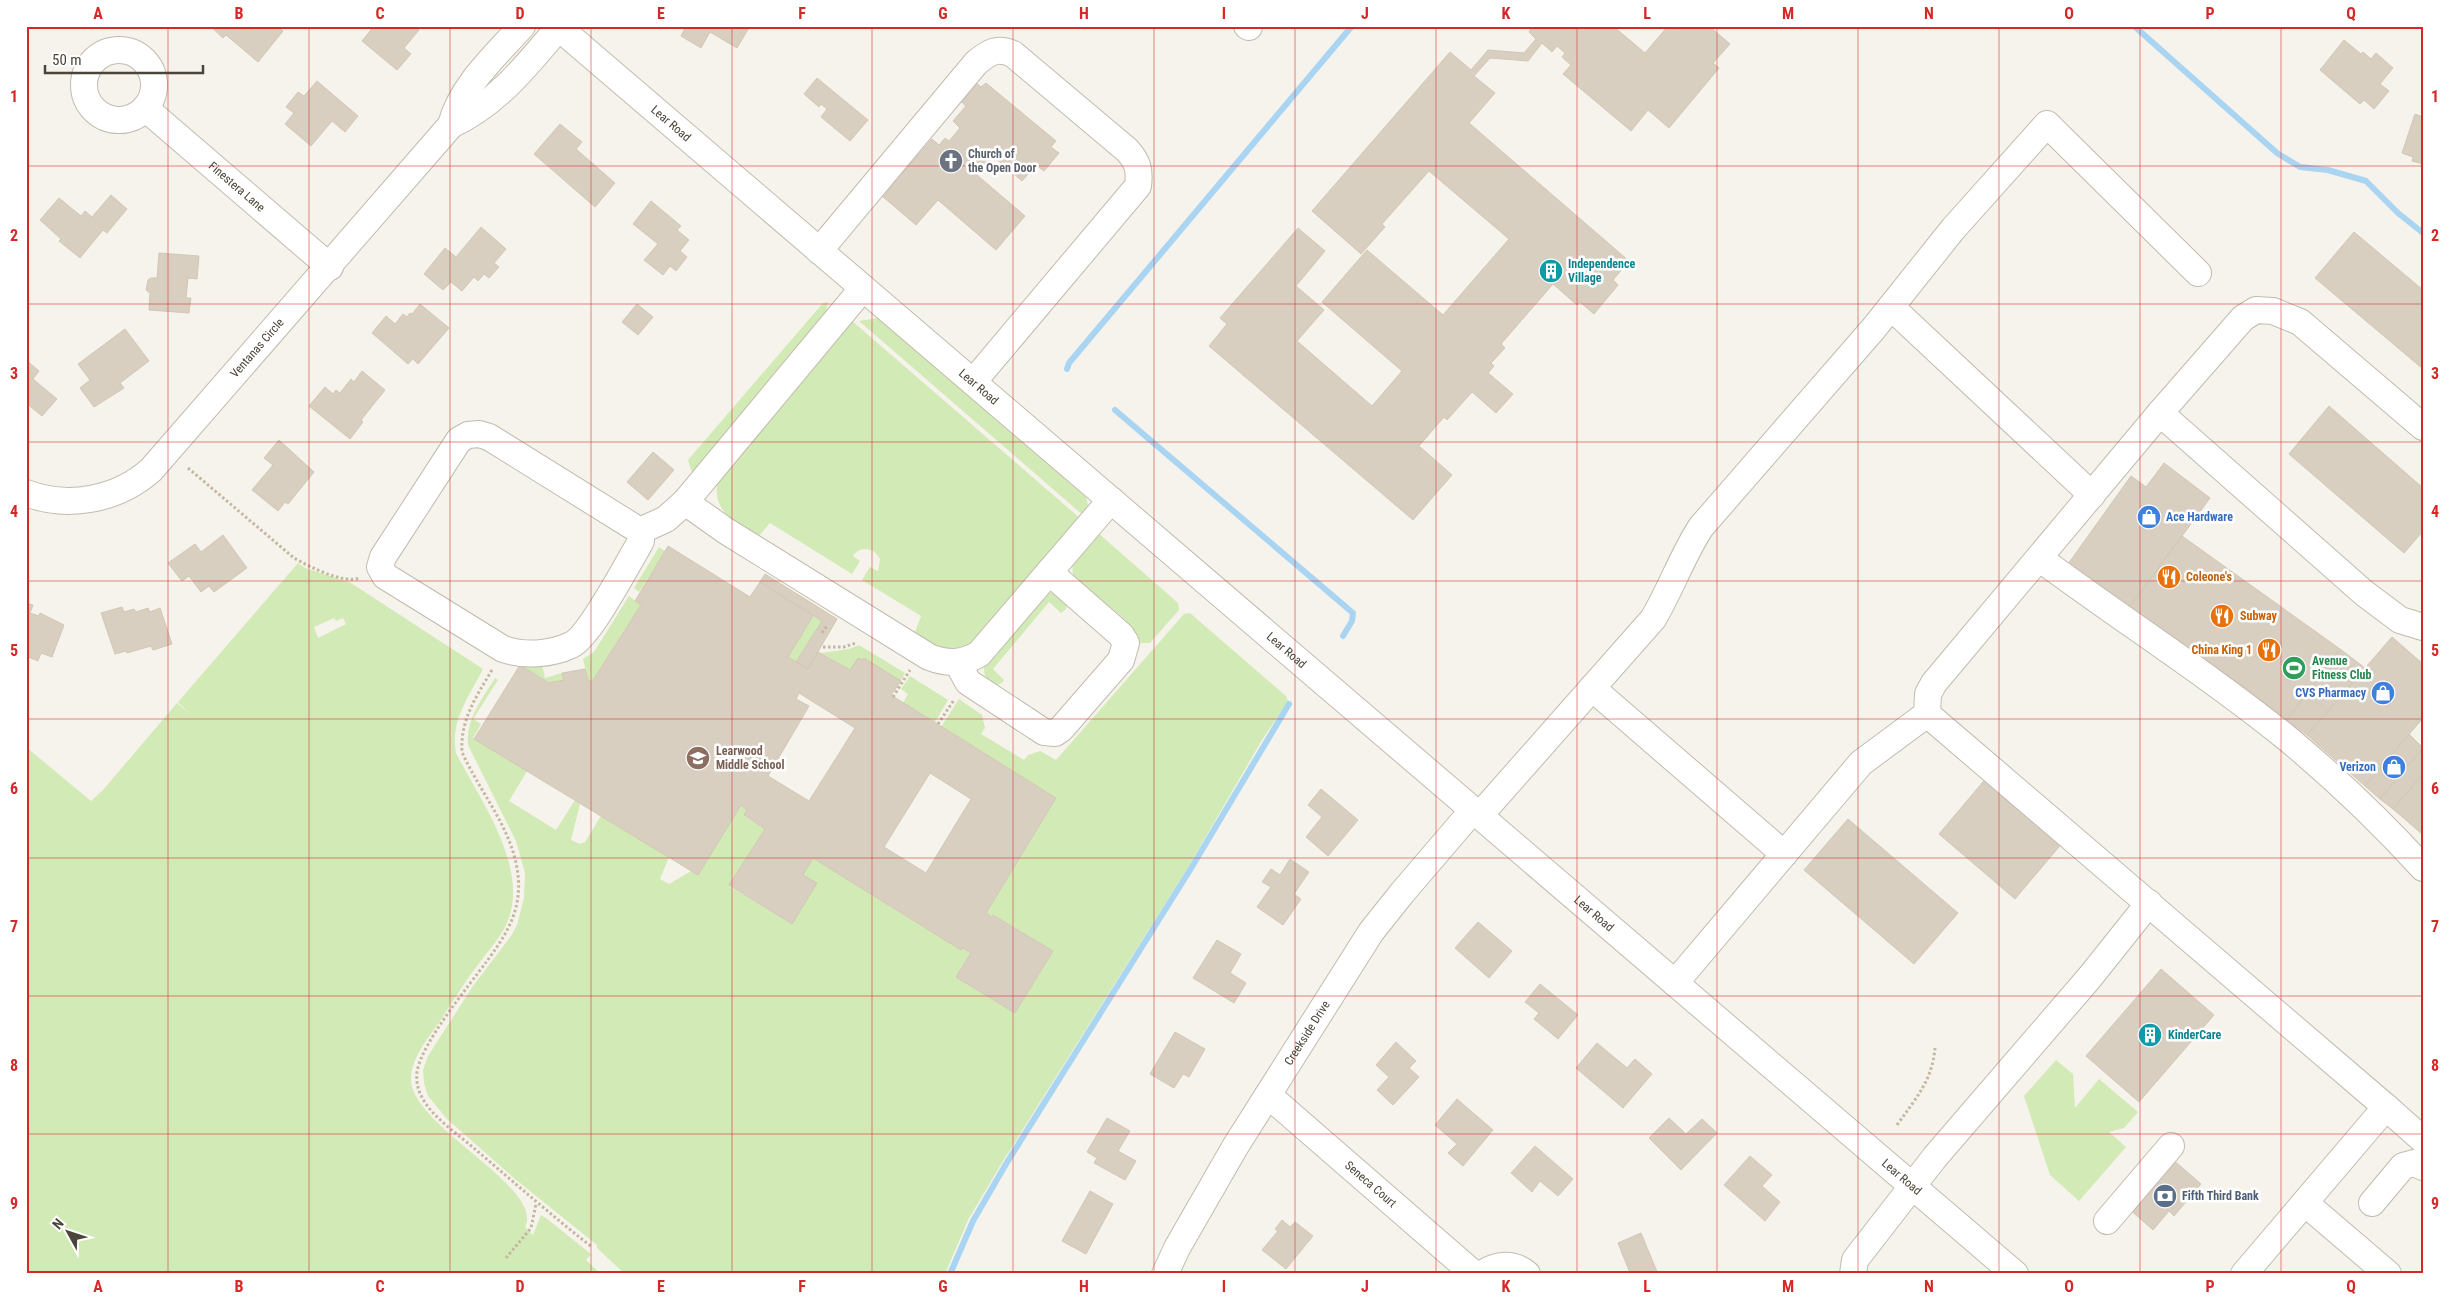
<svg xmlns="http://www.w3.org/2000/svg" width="2449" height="1300" font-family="'Roboto Condensed',sans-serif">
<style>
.green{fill:#d2eab5;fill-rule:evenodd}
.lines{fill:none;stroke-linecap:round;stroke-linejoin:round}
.stream{stroke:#a9d4f2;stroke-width:6}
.building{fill:#d8cfc1;stroke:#d3c7b4;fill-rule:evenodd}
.minor-casing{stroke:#c2bbae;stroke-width:28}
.path{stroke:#c4b79f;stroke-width:3;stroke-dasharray:2.5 2.5;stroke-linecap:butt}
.minor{stroke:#fff;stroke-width:26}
.grid{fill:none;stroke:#d62828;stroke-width:1;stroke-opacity:0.55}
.labels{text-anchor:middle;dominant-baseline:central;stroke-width:5;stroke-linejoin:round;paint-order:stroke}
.street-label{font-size:12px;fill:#4b4439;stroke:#fff}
.worship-label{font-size:12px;font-weight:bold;fill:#5b616d;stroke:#fff;text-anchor:start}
.culture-label{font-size:12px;font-weight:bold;fill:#0d838f;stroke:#fff;text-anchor:start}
.shop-label{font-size:12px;font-weight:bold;fill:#366cbe;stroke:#fff;text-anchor:end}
.food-label{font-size:12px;font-weight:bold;fill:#c56008;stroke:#fff;text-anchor:start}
.leisure-label{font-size:12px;font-weight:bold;fill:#27864d;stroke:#fff;text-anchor:start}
.education-label{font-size:12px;font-weight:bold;fill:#785e54;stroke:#fff;text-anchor:start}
.service-label{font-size:12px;font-weight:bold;fill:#4e5e75;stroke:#fff;text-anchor:start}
.neatline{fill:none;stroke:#d62828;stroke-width:2}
.grid-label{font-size:16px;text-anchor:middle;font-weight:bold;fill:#d62828}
</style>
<rect width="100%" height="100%" fill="#f6f3ec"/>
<g class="green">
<polygon points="828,302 826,311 819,323 698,469 692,473 688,460 823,303"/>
<polygon points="878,318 1086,497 1088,505 1084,516 859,321"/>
<path d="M851,320l231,200 -106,122c-27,14 -38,6 -62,-7l7,-19 -59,-36 8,-13 8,4 2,-12c-6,-11 -19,-14 -27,-3l7,5 -8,13 -82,-51 -13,15c-21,-15 -46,-27 -39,-57z"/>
<path d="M1098,533l80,70 1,7 -29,33h-11c-8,-31 -48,-43 -66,-68l-1,-12z"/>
<polygon points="659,547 665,551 639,592 634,588"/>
<path d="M298,563l7,5 46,15 132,86c-14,28 -33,51 -27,84 24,47 76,117 50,172 -6,13 -17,25 -26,37 -14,18 -26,37 -38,56 -12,18 -30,38 -31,60 -2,48 134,108 114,149l8,8 8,-20 5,3 45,36 -5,6 15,14h-575v-527l65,54 12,-11 74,-87 13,11 -12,-12zM334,618l2,3 7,-3 3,6 -28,14 -4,-11z"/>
<path d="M1049,593h6l12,12 -1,4 -5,4 -12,-11 -56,67 11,11 -1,2 -5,3c-11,-2 -15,-9 -14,-19z"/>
<polygon points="629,596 641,605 592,682 588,680 583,659 594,652"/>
<path d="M1190,613l96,83 2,5 -26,39 -75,129 -184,292 -35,59 -23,54h-320l-28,-26v-3l-82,-66 -68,-60 -19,-23 -4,-13 -1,-13 5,-14 45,-70 38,-50 6,-11 7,-27 1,-25 -9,-32 -48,-96c-2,-26 14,-46 27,-67l3,2 -25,39 8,5 -8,14 54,33 -18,30 47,29 19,-30 5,4 -9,36 9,4 5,-2 16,-26 68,41 -9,22 9,5 22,-13 50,-66 6,5 -3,6 21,13 -36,57 63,38 11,-49 10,-17 148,92 2,-2 8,5 -15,24 59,36 38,-62 -59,-36 -2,2 -6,-4 70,-115 -115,-71 18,-28 23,16 3,13 -4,6 43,26 4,-5 12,-4 16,9 128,-146z"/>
<polygon points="813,616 822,621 796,662 788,657"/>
<polygon points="859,645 905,673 901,681 864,658 863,660 858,658 850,670 821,653 849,649"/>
<polygon points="542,664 545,678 562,673 564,680 549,683 520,665"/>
<polygon points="910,676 948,700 935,722 903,703 908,694 901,689"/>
<polygon points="2056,1060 2073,1074 2075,1108 2099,1079 2138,1112 2124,1128 2109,1132 2126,1147 2079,1201 2050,1175 2024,1096"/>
</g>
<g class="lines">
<g class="stream">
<polyline points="2134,26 2277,153 2300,167 2328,170 2366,181 2398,213 2423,233"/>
<polyline points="1067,369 1069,363 1352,26"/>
<polyline points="1115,410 1353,613 1352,621 1343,636"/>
<polyline points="950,1274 973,1221 1006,1164 1190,870 1289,704"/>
</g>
</g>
<g class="building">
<polygon points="210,26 276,26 283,31 258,62 226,35 223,38"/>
<polygon points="374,26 414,26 419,30 404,48 411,54 397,70 362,41"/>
<polygon points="686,26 750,26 737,48 710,32 701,48 681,36"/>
<polygon points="1532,26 1598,26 1600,28 1602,26 1613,26 1645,53 1668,26 1675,30 1677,26 1709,26 1730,44 1713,63 1719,68 1669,128 1648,110 1631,131 1563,74 1571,65 1562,57 1565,53 1557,46 1552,52 1542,43 1528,61 1490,58 1474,76 1495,93 1469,123 1629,261 1613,280 1618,285 1594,314 1580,302 1577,305 1553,284 1501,344 1505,348 1491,363 1494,366 1488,373 1513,394 1496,413 1472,392 1447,420 1444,417 1419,446 1452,475 1413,520 1209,346 1227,324 1220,318 1298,228 1325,251 1296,286 1324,310 1297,341 1372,406 1402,371 1322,302 1367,250 1443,315 1509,239 1429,171 1382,224 1385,227 1361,254 1312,211 1450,52 1471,70 1488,50 1524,53 1536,39 1529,32"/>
<polygon points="2344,40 2361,54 2363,52 2371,59 2376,53 2393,68 2380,84 2389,91 2374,109 2364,100 2360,104 2320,70"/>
<polygon points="817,78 868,120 850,141 821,117 827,109 821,104 819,107 804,94"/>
<polygon points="973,80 981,87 986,83 1056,141 1051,147 1059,153 1044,171 1036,165 1022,181 993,156 977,175 1025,216 996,250 938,200 916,225 882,196 932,139 939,145 945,138 949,141 960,128 953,121 966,106 957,98"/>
<polygon points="317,81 358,116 345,132 332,121 311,146 285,124 294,113 286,107 298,92 304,96"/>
<polygon points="2415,114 2423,117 2423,164 2412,161 2413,157 2402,153"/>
<polygon points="560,124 582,142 576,149 615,183 595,207 534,154"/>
<polygon points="111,195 127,209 107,233 103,230 80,258 59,241 61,239 40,220 59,198 81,216 85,211 92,217"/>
<polygon points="651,201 681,226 677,230 689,240 680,251 687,257 676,271 670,266 663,275 644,260 658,244 633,224"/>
<polygon points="481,227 506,249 494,263 499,267 489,278 484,274 478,281 474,277 462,291 451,282 443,290 424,274 445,248 456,257"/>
<polygon points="2354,232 2423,290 2423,369 2315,278"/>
<polygon points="159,253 199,256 197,279 188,278 186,298 191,298 189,313 149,310 150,293 146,290 148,280 151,278 157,278"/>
<polygon points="420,304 449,328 418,364 413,359 408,364 372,333 386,316 395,324 403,314 407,317 410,313 412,314"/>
<polygon points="637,304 653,317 638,335 622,322"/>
<polygon points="125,329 149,361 120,383 124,388 94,407 80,388 90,380 78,364"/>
<polygon points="26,360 39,371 33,379 57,399 42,416 26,403"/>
<polygon points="362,371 385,390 361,420 363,422 350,439 309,406 325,387 333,394 336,390 340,393 351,379 354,382"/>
<polygon points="2329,406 2423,488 2423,531 2404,553 2289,454"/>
<polygon points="279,440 314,472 288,504 285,502 278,511 252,490 273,465 264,458"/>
<polygon points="653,452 674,470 648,500 627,482"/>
<polygon points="2164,463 2210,498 2129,608 2068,564 2131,476 2146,487"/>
<polygon points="223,535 247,568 214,592 209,586 201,592 189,576 182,581 168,563 195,544 201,552"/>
<polygon points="2182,536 2340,649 2287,720 2129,608"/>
<path d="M668,546l82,51 10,-15 53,34 -25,41 20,12 10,-17 32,18 8,-12 5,2 1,-2 37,23 -10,14 165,103 -70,115 6,4 1,-2 60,36 -38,62 -59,-36 15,-24 -8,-5 -2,2 -148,-92 -10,17 14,8 -25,41 -63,-39 36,-56 -21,-14 3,-5 -6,-5 -43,70 -224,-136 46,-74 29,18 15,-3 -2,-7 23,-4 3,11 4,2 49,-77 -6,-4zM799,693l56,35 -46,73 -41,-25 41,-70 -13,-7zM930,773l41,26 -45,74 -42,-26z"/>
<polygon points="765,574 837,619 808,669 796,662 822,621 760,582"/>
<polygon points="26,603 33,605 30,613 39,616 40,613 64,625 52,657 41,653 38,661 26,656"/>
<polygon points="122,607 124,612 134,609 136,612 148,608 150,612 160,608 172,644 153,650 151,646 127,653 126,651 115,654 101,613"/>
<polygon points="2392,637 2423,664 2423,718 2365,786 2307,735"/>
<polygon points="2340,649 2365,668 2307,735 2287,720"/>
<polygon points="2409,734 2423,748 2380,799 2365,786"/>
<polygon points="2423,748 2423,774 2393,809 2380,799"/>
<polygon points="2423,774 2423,834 2422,834 2393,809"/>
<polygon points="1988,776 2064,841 2015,899 1939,834"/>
<polygon points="1321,789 1358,820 1328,856 1306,837 1322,817 1308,805"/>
<polygon points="1848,819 1958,913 1914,964 1804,870"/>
<polygon points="1290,859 1309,872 1294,894 1301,899 1283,925 1257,907 1271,887 1262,882 1271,869 1280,875"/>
<polygon points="1478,922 1512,951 1489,978 1455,948"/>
<polygon points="1217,940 1241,954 1230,973 1246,983 1234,1003 1193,978"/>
<polygon points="2161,969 2214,1015 2139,1102 2086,1056"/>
<polygon points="1540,984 1578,1015 1558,1039 1534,1019 1539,1013 1525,1002"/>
<polygon points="1175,1032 1205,1049 1189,1077 1183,1074 1174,1088 1150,1074"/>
<polygon points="1396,1042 1416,1061 1409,1068 1419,1077 1393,1105 1377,1090 1389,1077 1376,1065"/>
<polygon points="1597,1043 1627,1068 1635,1059 1652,1074 1623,1108 1576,1068"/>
<polygon points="1457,1099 1493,1130 1463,1166 1448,1153 1457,1144 1435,1125"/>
<polygon points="1107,1118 1130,1131 1118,1151 1136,1161 1125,1180 1094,1163 1097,1158 1087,1152"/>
<polygon points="1669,1118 1686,1134 1702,1119 1717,1133 1681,1170 1649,1138"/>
<polygon points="1535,1146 1573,1179 1558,1196 1540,1181 1532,1192 1511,1173"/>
<polygon points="1750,1156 1772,1175 1762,1186 1780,1202 1765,1221 1724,1185"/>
<polygon points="2171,1158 2201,1184 2174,1216 2169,1211 2153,1230 2128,1208"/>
<polygon points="1090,1191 1113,1204 1086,1254 1062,1241"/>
<polygon points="1282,1220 1290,1227 1295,1222 1313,1236 1286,1269 1262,1250 1278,1231 1275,1229"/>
<polygon points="1641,1233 1658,1274 1628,1274 1630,1273 1618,1243"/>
</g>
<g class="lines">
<g class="minor-casing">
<g id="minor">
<path id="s1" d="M557,26l1458,1248"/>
<polyline points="1247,26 1249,27"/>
<circle cx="119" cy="85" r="35"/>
<path id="s2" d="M145,108l185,159"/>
<path d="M451,125c46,-21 77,-61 109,-99"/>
<path d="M819,251l157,-188c13,-11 21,-16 37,-9l114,96c11,12 13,20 11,36l-165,196"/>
<polyline points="1891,307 2092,495"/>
<polyline points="2160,413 2364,593 2400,620 2423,627"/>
<path d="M479,434l10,3 151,94 1,10 -5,9c-12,20 -47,87 -65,95 -21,10 -47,11 -68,4l-118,-73 -5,-9 3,-10 76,-117 9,-5z"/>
<path id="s3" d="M26,493c42,16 91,7 125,-23l300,-345c10,-39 45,-70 71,-99"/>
<path d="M685,502l41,29 203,126c18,7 33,7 50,-3l132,-154"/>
<polyline points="640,531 666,519 685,502 863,288"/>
<path d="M2039,558c82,61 170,117 249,181 48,40 93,83 135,129"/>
<polyline points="957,662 968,682 1044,732 1055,733 1061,729 1121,660 1126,643 1121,635 1049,572"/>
<polyline points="1592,688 1784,854"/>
<path d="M1479,816l174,-197c18,-30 29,-63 48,-92l173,-199 79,-99 94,-105 151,149"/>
<polyline points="1675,983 1861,763 1927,714"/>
<path id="s4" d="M1268,1095l206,179"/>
<polyline points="2386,1107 2423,1140"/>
<polyline points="2305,1203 2388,1274"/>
<polyline points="2372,1203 2403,1166 2414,1163 2423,1167"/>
<polyline points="2107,1221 2171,1146"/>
<path id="s5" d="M1165,1274l12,-26 58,-101 136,-215 31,-39 71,-83"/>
<path d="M1482,1274c15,-10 31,-12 45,0"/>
<polyline points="1853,1274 1855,1260 1935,1157 2090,977 2149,903"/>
<polyline points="2244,1274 2386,1107 1927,714 1928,694 1934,683 2160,413 2243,318 2256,310 2273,311 2300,322 2423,427"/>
</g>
</g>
<g class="path">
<path d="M188,468l106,90c16,9 49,26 66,20"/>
<polyline points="822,633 827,626"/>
<polyline points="823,647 844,647 856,643"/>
<path d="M492,670c-16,27 -32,50 -30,82 18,41 51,77 56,123 4,34 -11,59 -31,86 -19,26 -65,81 -70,111 -1,11 1,19 7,29 12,19 35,34 52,49 39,33 76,66 116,97"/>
<polyline points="893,697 910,670"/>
<polyline points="938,724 954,700"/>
<path d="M1897,1125c19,-27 35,-44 38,-77"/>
<polyline points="506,1258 531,1228 536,1204"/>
</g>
<use href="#minor" class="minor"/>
</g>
<path class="grid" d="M168,26v1248M309,26v1248M450,26v1248M591,26v1248M732,26v1248M872,26v1248M1013,26v1248M1154,26v1248M1295,26v1248M1436,26v1248M1577,26v1248M1717,26v1248M1858,26v1248M1999,26v1248M2140,26v1248M2281,26v1248M26,166h2397M26,304h2397M26,442h2397M26,581h2397M26,719h2397M26,858h2397M26,996h2397M26,1134h2397"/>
<defs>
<g id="church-disc" transform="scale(1.25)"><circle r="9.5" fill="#6b7280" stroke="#fff"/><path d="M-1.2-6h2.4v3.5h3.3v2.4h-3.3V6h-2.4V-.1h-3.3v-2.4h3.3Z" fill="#fff"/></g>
<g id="building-disc" transform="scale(1.25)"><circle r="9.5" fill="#0f9aa8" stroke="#fff"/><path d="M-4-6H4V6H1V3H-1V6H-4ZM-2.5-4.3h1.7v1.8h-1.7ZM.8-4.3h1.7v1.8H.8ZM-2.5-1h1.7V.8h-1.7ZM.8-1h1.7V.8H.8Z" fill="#fff"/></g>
<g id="shop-disc" transform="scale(1.25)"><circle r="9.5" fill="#3f7fe0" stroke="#fff"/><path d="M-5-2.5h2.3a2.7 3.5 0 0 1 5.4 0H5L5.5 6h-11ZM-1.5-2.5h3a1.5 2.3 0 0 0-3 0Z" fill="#fff"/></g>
<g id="restaurant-disc" transform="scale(1.25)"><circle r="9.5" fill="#e8710a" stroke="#fff"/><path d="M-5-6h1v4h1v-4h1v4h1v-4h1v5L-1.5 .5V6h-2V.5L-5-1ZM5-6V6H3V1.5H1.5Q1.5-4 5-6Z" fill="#fff"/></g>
<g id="stadium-disc" transform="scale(1.25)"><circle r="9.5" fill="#2e9e5b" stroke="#fff"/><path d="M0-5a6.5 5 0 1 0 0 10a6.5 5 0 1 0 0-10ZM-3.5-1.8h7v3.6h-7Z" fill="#fff"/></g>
<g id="school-disc" transform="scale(1.25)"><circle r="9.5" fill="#8d6e63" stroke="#fff"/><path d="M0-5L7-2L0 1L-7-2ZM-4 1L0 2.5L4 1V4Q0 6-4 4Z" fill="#fff"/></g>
<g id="bank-disc" transform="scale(1.25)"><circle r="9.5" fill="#5c6f8a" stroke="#fff"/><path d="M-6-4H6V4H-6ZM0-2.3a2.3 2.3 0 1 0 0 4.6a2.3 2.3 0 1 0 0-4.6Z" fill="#fff"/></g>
</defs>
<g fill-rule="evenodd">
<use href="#church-disc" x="951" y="161"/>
<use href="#building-disc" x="1551" y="271"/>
<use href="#shop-disc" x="2149" y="517"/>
<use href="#restaurant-disc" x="2169" y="577"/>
<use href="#restaurant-disc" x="2222" y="616"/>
<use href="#restaurant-disc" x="2269" y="650"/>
<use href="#stadium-disc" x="2294" y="668"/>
<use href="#shop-disc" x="2383" y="693"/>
<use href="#school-disc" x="698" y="758"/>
<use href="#shop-disc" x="2394" y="767"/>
<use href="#building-disc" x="2150" y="1035"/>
<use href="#bank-disc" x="2165" y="1196"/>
</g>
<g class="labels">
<g class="street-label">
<text stroke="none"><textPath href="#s1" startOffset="150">Lear Road</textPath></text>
<text stroke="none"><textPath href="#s2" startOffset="121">Finestera Lane</textPath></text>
<text stroke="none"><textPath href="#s3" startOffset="295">Ventanas Circle</textPath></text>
<text stroke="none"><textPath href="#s1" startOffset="555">Lear Road</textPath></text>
<text stroke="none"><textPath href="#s1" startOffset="960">Lear Road</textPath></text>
<text stroke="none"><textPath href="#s1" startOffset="1365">Lear Road</textPath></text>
<text stroke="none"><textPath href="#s5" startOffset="280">Creekside Drive</textPath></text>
<text stroke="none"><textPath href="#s1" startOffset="1770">Lear Road</textPath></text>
<text stroke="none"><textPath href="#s4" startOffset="136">Seneca Court</textPath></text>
</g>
<g class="worship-label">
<text x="968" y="154">Church of<tspan x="968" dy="14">the Open Door</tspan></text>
</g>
<g class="culture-label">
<text x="1568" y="264">Independence<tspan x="1568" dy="14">Village</tspan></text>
<text x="2168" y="1035">KinderCare</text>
</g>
<g class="shop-label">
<text x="2166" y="517" text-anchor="start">Ace Hardware</text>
<text x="2366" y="693">CVS Pharmacy</text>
<text x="2376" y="767">Verizon</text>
</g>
<g class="food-label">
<text x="2186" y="577">Coleone's</text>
<text x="2240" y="616">Subway</text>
<text x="2252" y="650" text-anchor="end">China King 1</text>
</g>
<g class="leisure-label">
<text x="2312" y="661">Avenue<tspan x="2312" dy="14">Fitness Club</tspan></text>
</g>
<g class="education-label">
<text x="716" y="751">Learwood<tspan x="716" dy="14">Middle School</tspan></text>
</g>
<g class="service-label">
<text x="2182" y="1196">Fifth Third Bank</text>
</g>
</g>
<rect width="2449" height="1300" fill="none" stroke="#ffffff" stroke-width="55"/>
<g transform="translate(68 1232) rotate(310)" stroke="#ffffff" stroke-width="4" paint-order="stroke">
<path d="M0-4L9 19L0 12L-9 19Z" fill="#4b4439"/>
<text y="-8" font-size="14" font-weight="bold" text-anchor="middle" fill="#4b4439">N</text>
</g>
<path d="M45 65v8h158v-8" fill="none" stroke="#4b4439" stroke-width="2.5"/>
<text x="52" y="65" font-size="15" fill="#4b4439" stroke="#ffffff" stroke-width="4" paint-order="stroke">50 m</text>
<rect x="28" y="28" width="2394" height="1244" class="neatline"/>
<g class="grid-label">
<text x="98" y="19">A</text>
<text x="239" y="19">B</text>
<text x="380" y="19">C</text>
<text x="520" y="19">D</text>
<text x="661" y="19">E</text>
<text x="802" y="19">F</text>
<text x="943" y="19">G</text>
<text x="1084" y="19">H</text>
<text x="1224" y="19">I</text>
<text x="1365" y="19">J</text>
<text x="1506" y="19">K</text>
<text x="1647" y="19">L</text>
<text x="1788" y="19">M</text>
<text x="1929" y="19">N</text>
<text x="2069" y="19">O</text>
<text x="2210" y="19">P</text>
<text x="2351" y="19">Q</text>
<text x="14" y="102">1</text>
<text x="2435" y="102">1</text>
<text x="14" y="241">2</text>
<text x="2435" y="241">2</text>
<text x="14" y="379">3</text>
<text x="2435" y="379">3</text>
<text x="14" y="517">4</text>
<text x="2435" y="517">4</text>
<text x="14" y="656">5</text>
<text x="2435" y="656">5</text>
<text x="14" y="794">6</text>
<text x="2435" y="794">6</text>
<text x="14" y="932">7</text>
<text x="2435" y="932">7</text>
<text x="14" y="1071">8</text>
<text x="2435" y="1071">8</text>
<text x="14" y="1209">9</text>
<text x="2435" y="1209">9</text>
<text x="98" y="1292">A</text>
<text x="239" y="1292">B</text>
<text x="380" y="1292">C</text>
<text x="520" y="1292">D</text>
<text x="661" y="1292">E</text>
<text x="802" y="1292">F</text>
<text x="943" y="1292">G</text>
<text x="1084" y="1292">H</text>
<text x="1224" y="1292">I</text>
<text x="1365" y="1292">J</text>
<text x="1506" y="1292">K</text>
<text x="1647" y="1292">L</text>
<text x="1788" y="1292">M</text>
<text x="1929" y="1292">N</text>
<text x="2069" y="1292">O</text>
<text x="2210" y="1292">P</text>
<text x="2351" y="1292">Q</text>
</g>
</svg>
